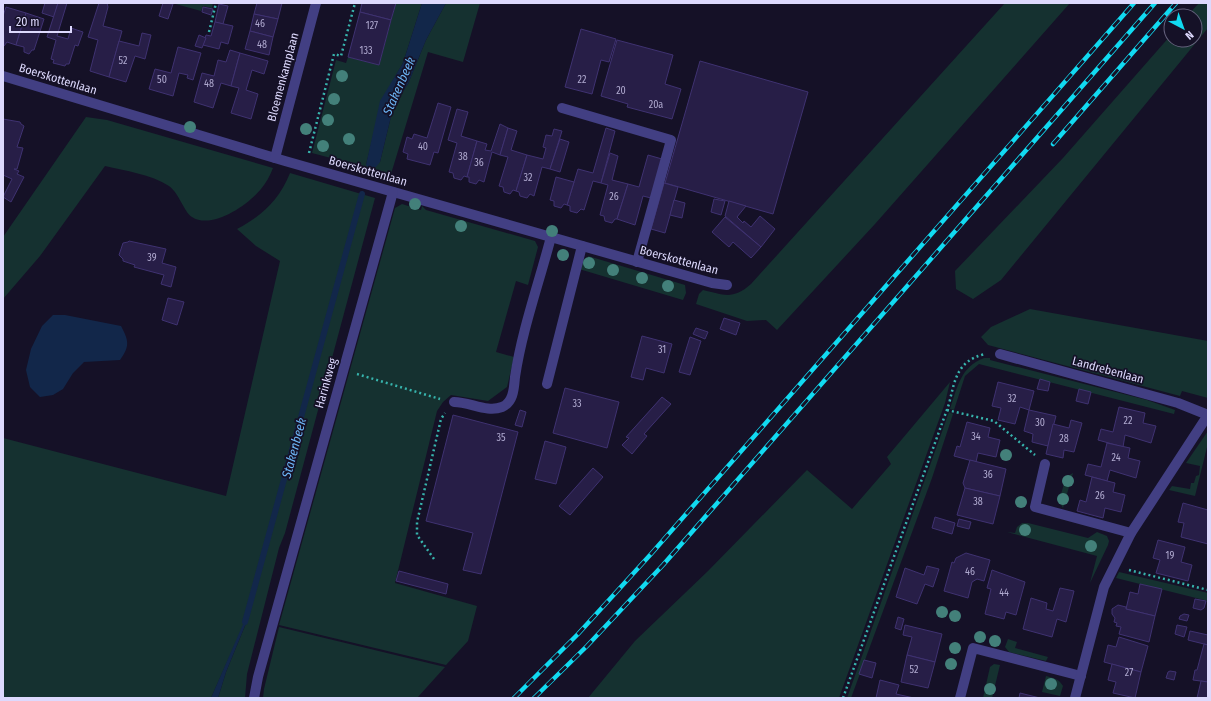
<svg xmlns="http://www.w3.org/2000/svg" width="1211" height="701" font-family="'Fira Sans Condensed',sans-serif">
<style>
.green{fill:#153130}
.water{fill:#12274a}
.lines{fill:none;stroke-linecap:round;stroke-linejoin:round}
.stream{stroke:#12274a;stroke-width:6}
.building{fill:#271e47;stroke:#3f3271}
.path{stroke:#37b3ac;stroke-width:2.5;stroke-dasharray:2 3;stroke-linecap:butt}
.minor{stroke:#423f83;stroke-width:10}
.rail-casing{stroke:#11daf1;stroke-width:4.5}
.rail{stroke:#151127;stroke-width:3;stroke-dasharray:9;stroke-linecap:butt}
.tree{fill:#43807a}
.labels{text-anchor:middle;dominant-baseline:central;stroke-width:3.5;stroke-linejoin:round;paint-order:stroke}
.number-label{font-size:10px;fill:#b0aad0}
.street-label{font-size:12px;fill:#ddd9fd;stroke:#151127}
.water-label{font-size:13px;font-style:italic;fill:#6db6f7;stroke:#151127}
</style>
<rect width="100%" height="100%" fill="#151127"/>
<g class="green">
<polygon points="172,3 213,3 212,8 203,6 201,11"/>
<polygon points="396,3 422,3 403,63 393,80 373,136 366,165 380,162 394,104 408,84 426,40 446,3 480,3 463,62 428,52 391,174 312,153 336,60 346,63 348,57 379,65"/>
<path d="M1005,3h65l-195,221 -98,106 -11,-10 -19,1 -51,-17 3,-10 4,-4c21,5 30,10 48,-6z"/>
<polygon points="1199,3 1208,3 1208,28 1001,280 973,299 956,289 955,271 1063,158 1171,35 1171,40 1195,40 1195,16 1187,16"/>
<path d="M86,117l21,3 166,48c-3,8 -7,15 -12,21 -13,16 -49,41 -69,28 -8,-5 -13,-24 -23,-31 -18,-12 -44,-15 -64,-20l-65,90 -37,43v-62z"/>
<path d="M290,173l85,25 -90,335 -6,15 -32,126 -2,24h-27l8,-26 23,-56 -1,-1 -37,83h-208v-260l223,58 54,-235 -24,-15 -19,-17c26,-14 42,-29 53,-56z"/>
<polygon points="402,204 421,210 422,206 426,210 535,241 538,247 528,285 516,281 496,352 514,357 507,387 488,401 451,395 443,402 437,411 395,583 477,606 468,641 446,665 279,625 395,208"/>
<polygon points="588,256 685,285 686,293 683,300 579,269 581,261 588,259"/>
<polygon points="1030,309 1208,341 1208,398 1182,391 1180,396 988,345 981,337 991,327"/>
<path d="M984,358h6v2l157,40 28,10 -1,4 -195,-50 -14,12 -11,34 -4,-1c7,-21 11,-43 34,-51z"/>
<polygon points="950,382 945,403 839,698 588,698 635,641 708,571 807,470 852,509 891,464 887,457"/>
<polygon points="949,412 953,414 932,478 851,698 847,698"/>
<polygon points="1208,431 1208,443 1195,496 1169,490 1172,486 1190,489 1191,483 1194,483 1196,476 1199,475 1200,466 1186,463"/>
<polygon points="1073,473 1063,508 1059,501 1066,477"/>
<polygon points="1022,523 1028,523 1088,538 1097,532 1107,536 1109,541 1108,545 1090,583 1097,556 1007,532 1015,533 1017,527"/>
<polygon points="1119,572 1208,593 1208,601 1116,578"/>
<polygon points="279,627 445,667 417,698 263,698 264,689"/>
<polygon points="1008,639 1017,642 1015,648 1048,657 1046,661 1009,652 1005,647"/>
<polygon points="994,664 1000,665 992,698 983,698 990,667"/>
<path d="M1046,676c8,2 13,3 17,10l-3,10 -18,-4z"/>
</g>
<g class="water">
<polygon points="422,3 446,3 426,40 408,84 394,104 380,162 376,167 370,169 366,165 380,101 403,63"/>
<path d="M53,315h12l56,11c8,15 9,20 -1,34l-36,2 -11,11 -10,16 -10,6 -13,2 -10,-10 -4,-17 5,-21 11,-23z"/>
<polygon points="247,615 249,616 226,672 218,698 211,698"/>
</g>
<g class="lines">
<polyline class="stream" points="245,622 362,194"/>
</g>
<g class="building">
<polygon points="45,3 58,3 54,17 42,13"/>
<polygon points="58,3 67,3 57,36 68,39 71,28 83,32 78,46 75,45 69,64 66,64 65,66 53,63 54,60 51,59 56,40 47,37"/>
<polygon points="99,3 107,3 108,7 103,26 122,31 109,77 90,71 98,40 88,37"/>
<polygon points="163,3 173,4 168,19 159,16"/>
<polygon points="257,3 282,3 278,19 254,14"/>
<polygon points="362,3 396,3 391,20 360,12"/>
<polygon points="219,4 228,6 223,24 215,22"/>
<polygon points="6,7 26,13 16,45 7,42 4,46 3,16"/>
<polygon points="203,7 213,9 211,15 202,12"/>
<polygon points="360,12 391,20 379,65 348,57"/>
<polygon points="26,13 44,19 34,50 32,50 29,54 24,52 24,47 16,45"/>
<polygon points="254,14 278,19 273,37 250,31"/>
<polygon points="215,22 233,26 228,44 221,42 219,49 203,45 206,35 211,36"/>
<polygon points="581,29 616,39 609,62 601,60 592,94 565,87"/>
<polygon points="250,31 273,37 269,55 245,49"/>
<polygon points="142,33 151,35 145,59 135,56 126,82 109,77 119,41 139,46"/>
<polygon points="199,35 206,38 202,48 195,46"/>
<polygon points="617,40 673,55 665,84 681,89 672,119 627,107 628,104 601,96"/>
<polygon points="178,47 201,53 193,80 187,78 188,75 179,73 173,96 149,89 155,69 171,73"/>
<polygon points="230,50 240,53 231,86 221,83 213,108 194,102 202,73 214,76 218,60 226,62"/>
<polygon points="240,53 268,61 264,74 252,70 246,90 258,94 251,119 231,113 239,88 231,86"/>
<polygon points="700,61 808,92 773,214 665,183"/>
<polygon points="438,103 451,107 438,153 434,152 430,165 407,159 408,154 403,152 407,137 412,139 414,134 427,138"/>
<polygon points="457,109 468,112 461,136 477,141 467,177 464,176 461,180 454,178 453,173 449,172 457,143 448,140"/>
<polygon points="3,119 20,122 21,124 24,126 17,147 23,148 17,169 14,169 19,171 17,174 24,177 11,202 3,197 12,179 3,175"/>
<polygon points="500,124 508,128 500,155 492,152 484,182 479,180 476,184 469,182 469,177 467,177 477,141 487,144 485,150 491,151"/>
<polygon points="508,128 517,131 511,150 527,155 516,191 513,190 510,194 504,192 503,187 499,186 508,157 500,155"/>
<polygon points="606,128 615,131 601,183 593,181 584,210 581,209 577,213 570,211 570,206 567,205 578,169 593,173"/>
<polygon points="554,129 562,131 550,169 542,167 534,196 530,194 527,198 520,196 519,192 516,191 527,155 543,159 546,148 543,147 546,135 552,136"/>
<polygon points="560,139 569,142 560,172 550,169"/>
<polygon points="610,153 618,156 612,180 628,184 617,219 615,219 612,223 605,221 604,216 600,215 608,185 601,183"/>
<polygon points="648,155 662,159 651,198 643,196 635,225 617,219 628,184 639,187"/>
<polygon points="556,177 574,182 567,205 564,204 561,208 554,206 554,201 550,200"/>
<polygon points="664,183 678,187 665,233 651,229"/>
<polygon points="714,199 725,201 721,215 711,212"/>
<polygon points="674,200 685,203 682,218 670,215"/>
<polygon points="729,201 746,206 737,217 743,223 744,221 751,227 760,216 775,229 761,247 725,216"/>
<polygon points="725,217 761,247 751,258 733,242 729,247 712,232"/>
<polygon points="129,241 166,249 162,263 176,267 171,287 161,284 164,275 134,267 135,265 123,261 123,259 119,255 123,243 128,242"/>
<polygon points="168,298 184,302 177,325 162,320"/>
<polygon points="724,318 740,323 736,335 720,329"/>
<polygon points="696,328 708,332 705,339 693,334"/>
<polygon points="642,336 672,344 664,373 646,368 643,380 631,377"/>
<polygon points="690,337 701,341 690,375 679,372"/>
<polygon points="1040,379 1050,382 1048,391 1037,389"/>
<polygon points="998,382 1034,391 1029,410 1020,407 1015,424 998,420 1001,408 992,406"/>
<polygon points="565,388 619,402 607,448 553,433"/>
<polygon points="1079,389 1091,392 1088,404 1076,401"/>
<polygon points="662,397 671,404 644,434 647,436 632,454 622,445 629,438 626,437"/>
<polygon points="1119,407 1145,413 1143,423 1156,426 1151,443 1125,435 1123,447 1098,440 1101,429 1113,432"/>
<polygon points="520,410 526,412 522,427 515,425"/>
<polygon points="1029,410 1056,416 1048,446 1032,442 1033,434 1024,431"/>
<polygon points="453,415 518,432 481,574 463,570 473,533 426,521"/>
<polygon points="1071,420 1082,423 1074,452 1064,450 1063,458 1046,454 1053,424 1069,428"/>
<polygon points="967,422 990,428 988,437 1000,440 996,457 978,453 976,462 954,456 957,446 960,447"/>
<polygon points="545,441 566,447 556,484 535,479"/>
<polygon points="1107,443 1130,448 1128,458 1140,461 1136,478 1110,470 1107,481 1085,475 1088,464 1101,467"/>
<polygon points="970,460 1006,469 1000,496 965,488 963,483"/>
<polygon points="593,468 603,477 570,515 559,506"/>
<polygon points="1092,477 1115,483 1113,492 1125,495 1121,512 1105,508 1103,518 1077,511 1080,500 1086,502"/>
<polygon points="965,488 1000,496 993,524 957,515"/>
<polygon points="1183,503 1208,510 1208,544 1181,537 1184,523 1178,522"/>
<polygon points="935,517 955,523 952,534 932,528"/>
<polygon points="959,519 971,522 969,529 957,526"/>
<polygon points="1158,540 1185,547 1181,562 1192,565 1188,581 1156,573 1160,560 1153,558"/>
<polygon points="966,553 990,560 984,581 977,579 972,582 968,598 944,591 952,562 954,563 956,558"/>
<polygon points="927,566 939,569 933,587 925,584 917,604 896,597 905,568 924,575"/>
<polygon points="992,570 1025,582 1016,615 1006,612 1004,619 985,614 991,589 987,588"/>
<polygon points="399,571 448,584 446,594 396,581"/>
<polygon points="1140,584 1162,589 1155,616 1126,609 1130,592 1138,594"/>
<polygon points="1060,588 1074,591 1066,622 1057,619 1052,637 1023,629 1031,598 1047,603 1046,609 1053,611"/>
<polygon points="1195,599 1206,601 1204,608 1201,610 1193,608"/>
<polygon points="1118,605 1126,607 1126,609 1155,616 1149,642 1119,634 1121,627 1116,626 1117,623 1114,622 1115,618 1112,614 1112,609"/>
<polygon points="1184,614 1189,615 1187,621 1179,619 1180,616"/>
<polygon points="898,617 904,619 901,630 895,628"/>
<polygon points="905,625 942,634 935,662 907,655 912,637 903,635"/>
<polygon points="1177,625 1187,627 1184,637 1175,634"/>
<polygon points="1190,631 1208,635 1208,645 1188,640"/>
<polygon points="1119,637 1148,646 1141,672 1104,662 1108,645 1116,647"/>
<polygon points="1204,644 1208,645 1208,682 1193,680 1195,670 1197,670"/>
<polygon points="907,655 935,662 928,688 901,682"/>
<polygon points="864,660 876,663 872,678 859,674"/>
<polygon points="1112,664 1141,672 1135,698 1113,693 1116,682 1108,680"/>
<polygon points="1170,671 1176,672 1174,680 1166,678 1168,672"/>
<polygon points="880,680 899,685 896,694 914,698 876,698"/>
<polygon points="1201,681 1208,682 1208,698 1197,698"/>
<polygon points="1020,693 1040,698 1019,698"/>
</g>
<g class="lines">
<g class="path">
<polyline points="209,32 216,3"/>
<polyline points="309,153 334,54 341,56 355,3"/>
<polyline points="357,374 440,399"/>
<polyline points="947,410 994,421 1035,455"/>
<polyline points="434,559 417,535 417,522 441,419 445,413"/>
<polyline points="1129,570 1208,590"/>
<path d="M843,698l106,-294c6,-25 8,-43 36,-50"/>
</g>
<g class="minor">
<polyline points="3,76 285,161 712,283 727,285"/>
<polyline points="562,108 671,140 637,262"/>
<polyline points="275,158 316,3"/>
<polyline points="1000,354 1178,403 1208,415"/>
<polyline points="547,384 582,246"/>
<path d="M454,402c16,0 33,11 48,5 12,-5 12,-20 13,-30 7,-47 24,-94 36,-140"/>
<polyline points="1045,464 1035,507 1131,533"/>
<polyline points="254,698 258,677 393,192"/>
<polyline points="960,698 973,648 1081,676"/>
<polyline points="1075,698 1104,587 1131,533 1208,415"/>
</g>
<g class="rail-casing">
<g id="rail">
<polyline points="1053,144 1176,3"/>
<polyline points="514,698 578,634 651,554 1134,3"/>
<polyline points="534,698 587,646 663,565 1155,3"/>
</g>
</g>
<use href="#rail" class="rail"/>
</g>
<g class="tree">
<circle cx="342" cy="76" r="6"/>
<circle cx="334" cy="99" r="6"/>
<circle cx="328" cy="120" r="6"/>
<circle cx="190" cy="127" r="6"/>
<circle cx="306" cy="129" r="6"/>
<circle cx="349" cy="139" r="6"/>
<circle cx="323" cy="146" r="6"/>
<circle cx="415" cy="204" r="6"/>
<circle cx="461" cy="226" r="6"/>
<circle cx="552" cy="231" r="6"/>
<circle cx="563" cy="255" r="6"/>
<circle cx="589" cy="263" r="6"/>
<circle cx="613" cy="270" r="6"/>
<circle cx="642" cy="278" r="6"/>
<circle cx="668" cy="286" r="6"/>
<circle cx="1006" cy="455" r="6"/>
<circle cx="1068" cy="481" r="6"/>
<circle cx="1063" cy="499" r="6"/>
<circle cx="1021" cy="502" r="6"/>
<circle cx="1025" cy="530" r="6"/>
<circle cx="1091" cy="546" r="6"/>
<circle cx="942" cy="612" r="6"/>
<circle cx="955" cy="616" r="6"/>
<circle cx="980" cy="637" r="6"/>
<circle cx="995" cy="641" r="6"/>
<circle cx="955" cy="648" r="6"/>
<circle cx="951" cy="664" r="6"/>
<circle cx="1051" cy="684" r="6"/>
<circle cx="990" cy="689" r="6"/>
</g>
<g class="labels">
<g class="number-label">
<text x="260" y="24">46</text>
<text x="372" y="26">127</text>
<text x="262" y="45">48</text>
<text x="366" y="51">133</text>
<text x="123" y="61">52</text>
<text x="162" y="80">50</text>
<text x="582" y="80">22</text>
<text x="209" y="84">48</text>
<text x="621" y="91">20</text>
<text x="656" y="105">20a</text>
<text x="423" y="147">40</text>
<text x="463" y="157">38</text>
<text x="479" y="163">36</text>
<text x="528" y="178">32</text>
<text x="614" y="197">26</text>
<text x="152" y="258">39</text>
<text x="662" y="350">31</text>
<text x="1012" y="399">32</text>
<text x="577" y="404">33</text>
<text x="1128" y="421">22</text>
<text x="1040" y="423">30</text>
<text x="976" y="437">34</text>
<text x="501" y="438">35</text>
<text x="1064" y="439">28</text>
<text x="1116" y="458">24</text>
<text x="988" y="475">36</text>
<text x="1100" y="496">26</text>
<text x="978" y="502">38</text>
<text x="1170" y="556">19</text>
<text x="970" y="572">46</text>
<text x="1004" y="593">44</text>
<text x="914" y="670">52</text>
<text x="1129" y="673">27</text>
</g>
<g class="street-label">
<text transform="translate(283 77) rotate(-75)">Bloemenkamplaan</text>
<text transform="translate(58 79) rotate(17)">Boerskottenlaan</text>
<text transform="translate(368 171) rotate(16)">Boerskottenlaan</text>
<text transform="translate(679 260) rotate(15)">Boerskottenlaan</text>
<text transform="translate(1108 370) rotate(15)">Landrebenlaan</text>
<text transform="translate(326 383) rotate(-74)">Harinkweg</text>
</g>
<g class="water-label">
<text transform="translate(399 86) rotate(-66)">Stakenbeek</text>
<text transform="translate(294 448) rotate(-75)">Stakenbeek</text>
</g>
</g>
<rect width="1211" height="701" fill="none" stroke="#ddd9fd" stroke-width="8"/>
<g transform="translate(1183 28) rotate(139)"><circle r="19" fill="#151127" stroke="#65617d"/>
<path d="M0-3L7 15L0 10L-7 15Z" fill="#11daf1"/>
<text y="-6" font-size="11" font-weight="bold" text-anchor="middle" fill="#ddd9fd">N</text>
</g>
<path d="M10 26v6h61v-6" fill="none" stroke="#ddd9fd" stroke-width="2"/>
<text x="16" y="26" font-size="12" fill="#ddd9fd" stroke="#151127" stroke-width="3" paint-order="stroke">20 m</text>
</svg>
